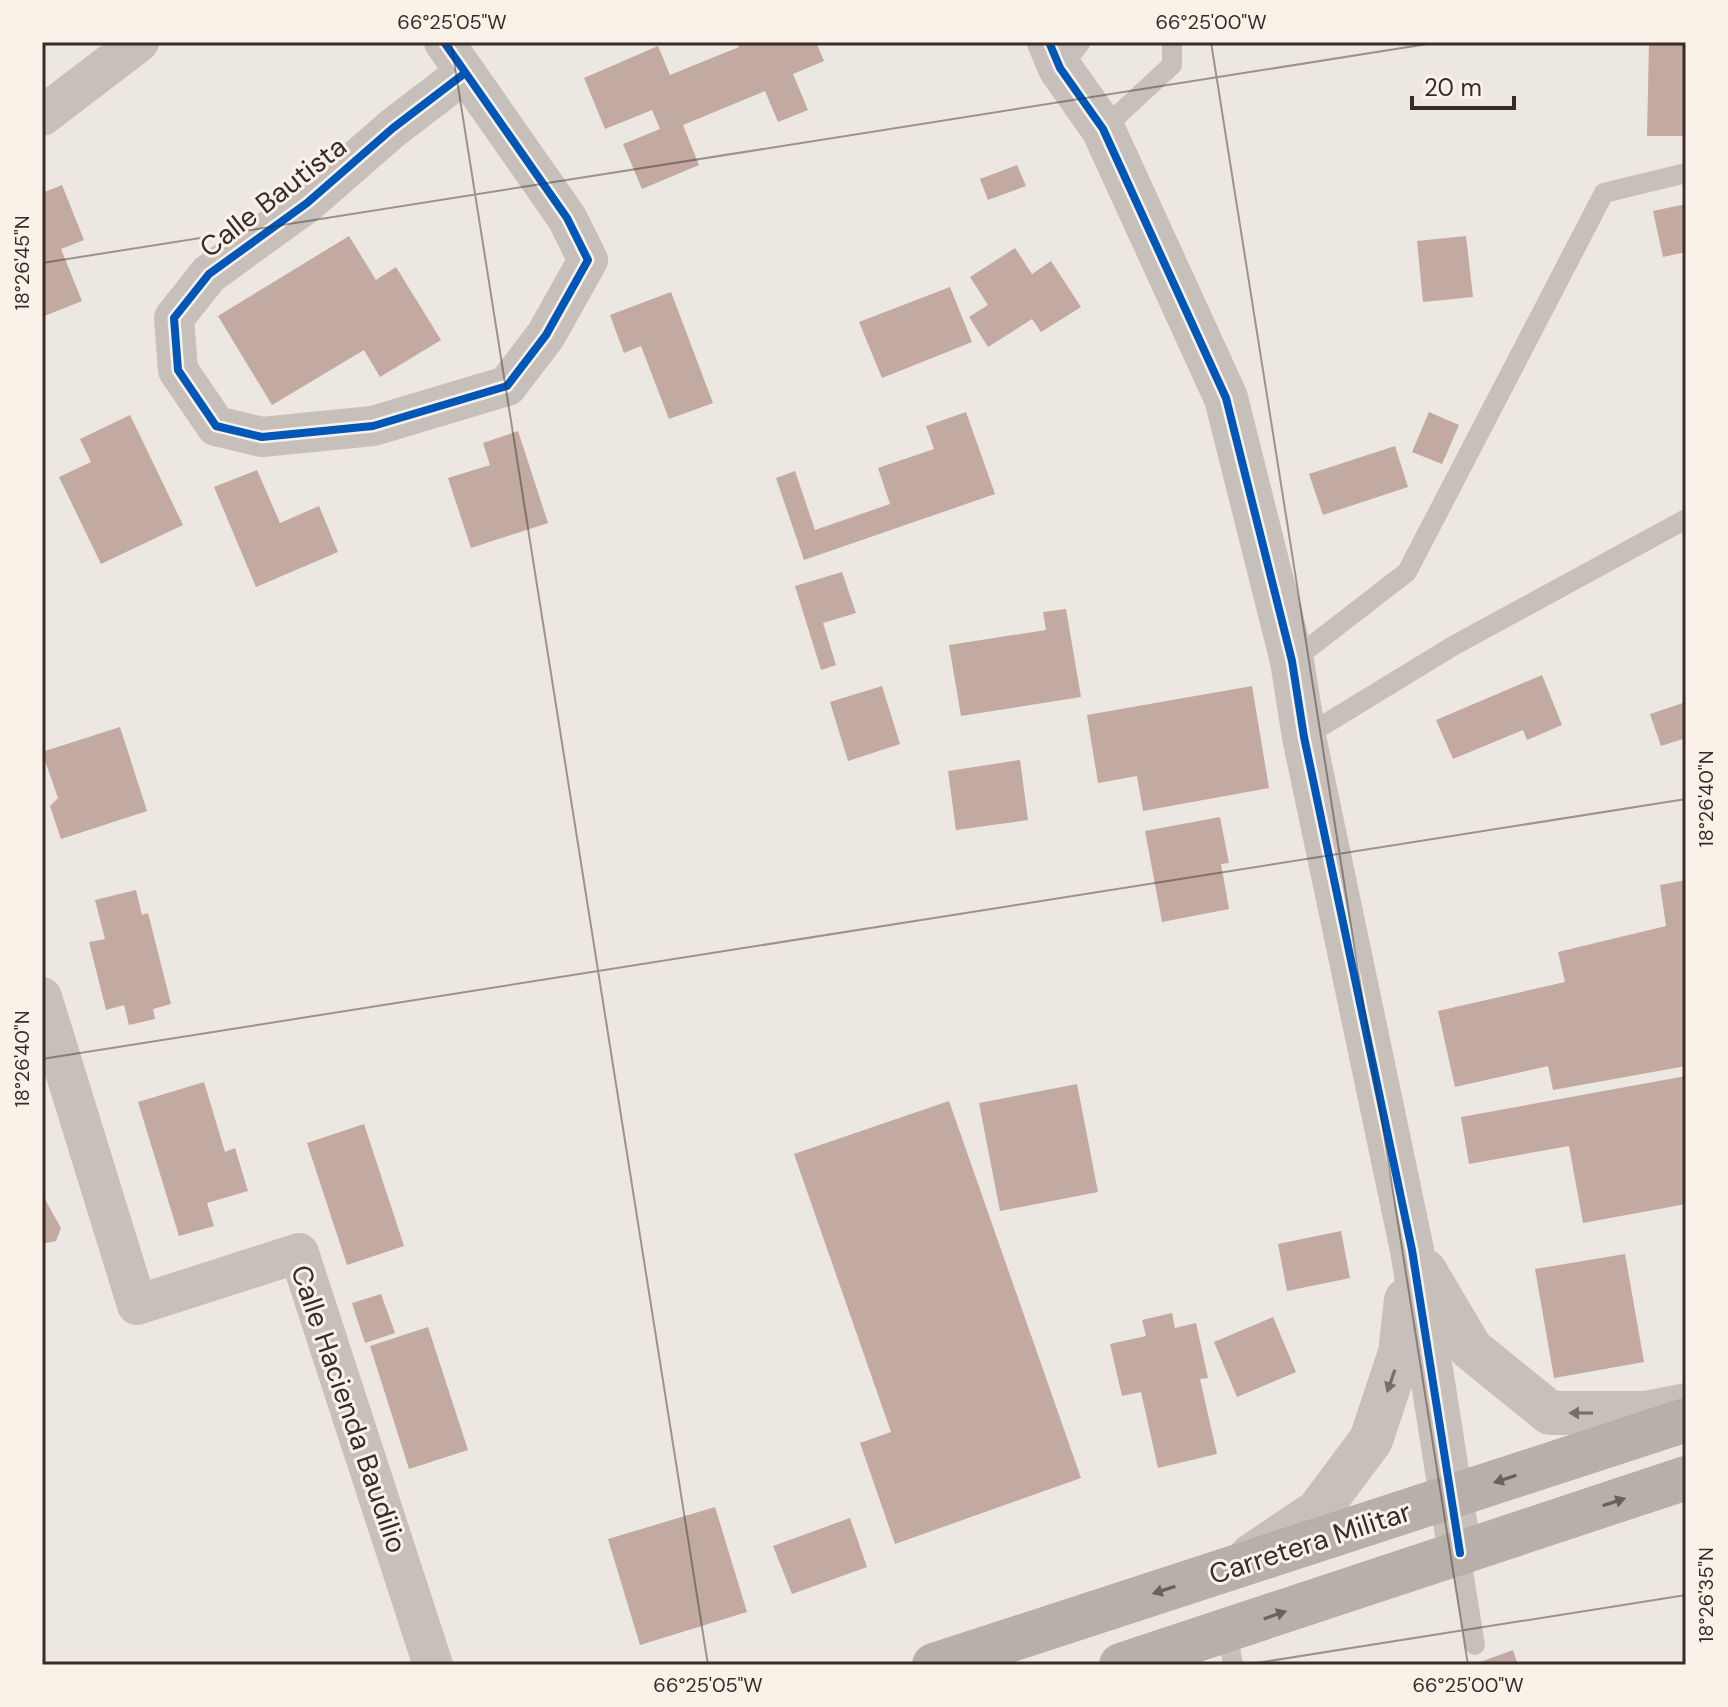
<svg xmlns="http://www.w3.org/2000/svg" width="1728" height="1707" font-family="'DM Sans',sans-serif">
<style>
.building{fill:#c2a9a2}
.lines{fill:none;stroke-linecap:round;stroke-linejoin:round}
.service{stroke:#c7bfb9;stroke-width:20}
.minor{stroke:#c7bfb9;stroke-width:40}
.tertiary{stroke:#c7bfb9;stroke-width:44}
.secondary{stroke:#b7afaa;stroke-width:44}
.cycleway-casing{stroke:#faf1e8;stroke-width:13}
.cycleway{stroke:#0057b8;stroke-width:8}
.oneway{fill:#786e69}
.oneway2{fill:#6b605b}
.ticks{fill:none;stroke:#382c27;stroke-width:2;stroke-opacity:0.45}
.labels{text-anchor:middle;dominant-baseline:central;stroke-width:6;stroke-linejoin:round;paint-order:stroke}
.street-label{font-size:28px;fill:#382c27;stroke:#faf1e8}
.neatline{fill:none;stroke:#382c27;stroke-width:3}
.ticks-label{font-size:20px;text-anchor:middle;fill:#382c27}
</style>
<rect width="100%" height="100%" fill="#ede7e1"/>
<g class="building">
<polygon points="736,42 816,42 824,61 793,74 808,110 778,122 765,91 683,125 699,165 642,189 623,144 660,129 652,110 605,129 584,78 658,46 670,75 739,47"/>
<polygon points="1649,42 1686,42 1686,136 1647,136"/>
<polygon points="1017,165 1026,186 988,200 980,179"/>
<polygon points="62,185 84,240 61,249 82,301 42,317 42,193"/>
<polygon points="1686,204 1686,252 1663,257 1653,211"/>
<polygon points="349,236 376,280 396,267 441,340 380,377 364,350 272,405 218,316"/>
<polygon points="1466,236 1473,297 1423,302 1417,241"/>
<polygon points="1015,248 1032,274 1051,261 1081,307 1041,332 1032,319 988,347 969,317 988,305 970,277"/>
<polygon points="950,287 972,342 882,378 859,322"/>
<polygon points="671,292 713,403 669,419 641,346 624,353 610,315"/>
<polygon points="966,412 995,494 804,560 776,478 795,471 815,530 890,504 878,468 934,449 926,426"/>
<polygon points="1429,412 1459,425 1442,464 1412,452"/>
<polygon points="130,415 183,525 101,564 59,477 91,462 80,439"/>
<polygon points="518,431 548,523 471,548 448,478 490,465 483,443"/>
<polygon points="1395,446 1408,487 1323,515 1309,474"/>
<polygon points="257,470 280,523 319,506 338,552 256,587 214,487"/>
<polygon points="842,572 856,613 823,623 836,665 821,670 795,586"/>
<polygon points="1066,609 1081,697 961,716 949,645 1046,630 1043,612"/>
<polygon points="1542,675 1562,725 1527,740 1523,730 1453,759 1436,720"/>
<polygon points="882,686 900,744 848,761 830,702"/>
<polygon points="1252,686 1269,788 1143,811 1137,776 1098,783 1087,715"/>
<polygon points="1686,702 1686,738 1661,746 1650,714"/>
<polygon points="120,727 147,811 61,839 50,806 58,798 42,752"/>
<polygon points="1020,760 1028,820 956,830 948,771"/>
<polygon points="1220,817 1229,863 1221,864 1229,909 1162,922 1145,831"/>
<polygon points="1686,880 1686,1066 1553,1090 1548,1066 1455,1087 1438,1011 1565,982 1558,952 1666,926 1660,885"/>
<polygon points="136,890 142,915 148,913 171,1004 153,1009 155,1019 129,1025 124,1005 106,1010 89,942 105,939 95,900"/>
<polygon points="1686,1076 1686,1204 1583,1223 1569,1146 1469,1164 1461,1117"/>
<polygon points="204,1082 225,1152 235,1148 248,1191 207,1203 214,1226 179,1236 138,1102"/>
<polygon points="1077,1084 1098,1192 1000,1211 979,1103"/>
<polygon points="949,1101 1081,1478 895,1544 860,1443 891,1432 794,1154"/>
<polygon points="364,1124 404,1246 347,1265 307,1143"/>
<polygon points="42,1194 61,1228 56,1241 42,1244"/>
<polygon points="1341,1231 1350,1278 1287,1291 1278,1244"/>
<polygon points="1625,1254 1644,1362 1554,1378 1535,1269"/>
<polygon points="381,1294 395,1333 365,1343 352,1303"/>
<polygon points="1172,1313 1175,1328 1196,1323 1208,1378 1200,1379 1217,1454 1158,1468 1141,1392 1122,1396 1110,1344 1146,1336 1142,1320"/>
<polygon points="1273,1317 1296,1372 1237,1397 1214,1342"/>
<polygon points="428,1327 468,1450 409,1469 370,1346"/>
<polygon points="715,1507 747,1612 640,1645 608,1539"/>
<polygon points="850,1518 867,1567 792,1594 773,1546"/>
<polygon points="1513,1650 1518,1665 1472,1665"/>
</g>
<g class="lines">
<g class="service">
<polyline points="1060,68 1081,42"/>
<polyline points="1103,129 1172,65 1172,42"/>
<polyline points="1292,661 1407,572 1604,193 1686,173"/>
<polyline points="1304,737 1453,646 1686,519"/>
<polyline points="1460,1553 1475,1645"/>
<polyline points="1227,1631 1233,1665"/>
</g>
<g class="minor">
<polyline points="444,42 567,218 588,260 546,335 507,386 373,426 262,437 216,426 178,370 174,318 209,274 307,203 393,128 465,73"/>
<polyline points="42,116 139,42"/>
<polyline points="42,997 137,1305 299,1253 433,1665"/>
</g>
<g class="tertiary">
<polyline points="1049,42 1060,68 1103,129 1226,398 1292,661 1304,737 1412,1250 1460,1553"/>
<polyline points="1425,1271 1471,1349 1550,1413 1645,1413 1686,1405"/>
<polyline points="1251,1556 1318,1511 1371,1440 1400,1353 1406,1300"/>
</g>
<g class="secondary">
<polyline points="934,1665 1686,1420"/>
<polyline points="1121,1665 1686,1478"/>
</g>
<g class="cycleway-casing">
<g id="cycleway">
<polyline points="444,42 567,218 588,260 546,335 507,386 373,426 262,437 216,426 178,370 174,318 209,274 307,203 393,128 465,73"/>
<polyline points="1049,42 1060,68 1103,129 1226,398 1292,661 1304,737 1412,1250 1460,1553"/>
</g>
</g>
<use href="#cycleway" class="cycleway"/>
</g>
<defs><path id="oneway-solid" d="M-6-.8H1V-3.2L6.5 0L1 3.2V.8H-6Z" transform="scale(2)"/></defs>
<g class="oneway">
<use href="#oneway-solid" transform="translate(1391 1381) rotate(109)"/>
<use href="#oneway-solid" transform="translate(1581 1413) rotate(180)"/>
</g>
<g class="oneway2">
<use href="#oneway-solid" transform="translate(1505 1479) rotate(162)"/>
<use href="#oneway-solid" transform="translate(1614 1502) rotate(-18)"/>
<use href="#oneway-solid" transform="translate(1164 1590) rotate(162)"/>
<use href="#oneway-solid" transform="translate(1275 1615) rotate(-19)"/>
</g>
<path class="ticks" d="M451,42l257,1623M1211,42l257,1623M42,263l1398,-221M42,1059l1644,-260M1244,1665l442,-70"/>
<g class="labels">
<g class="street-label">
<text transform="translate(273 197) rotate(-38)">Calle Bautista</text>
<text transform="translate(349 1409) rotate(71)">Calle Hacienda Baudilio</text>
<text transform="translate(1310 1543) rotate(-18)">Carretera Militar</text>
</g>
</g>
<rect width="1728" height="1707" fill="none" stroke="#faf1e8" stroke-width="88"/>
<path d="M1412 96v12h102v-12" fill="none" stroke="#382c27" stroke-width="4"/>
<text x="1424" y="96" font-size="24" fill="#382c27" stroke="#faf1e8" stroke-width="6" paint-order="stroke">20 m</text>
<rect x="44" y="44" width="1640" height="1619" class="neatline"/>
<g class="ticks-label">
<text x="452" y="29">66°25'05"W</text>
<text x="1211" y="29">66°25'00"W</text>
<text transform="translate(22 263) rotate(-90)" y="7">18°26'45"N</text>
<text transform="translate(1706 799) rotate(-90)" y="7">18°26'40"N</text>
<text transform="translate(22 1059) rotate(-90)" y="7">18°26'40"N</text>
<text transform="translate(1706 1595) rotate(-90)" y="7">18°26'35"N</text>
<text x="708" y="1692">66°25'05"W</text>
<text x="1468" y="1692">66°25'00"W</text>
</g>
</svg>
